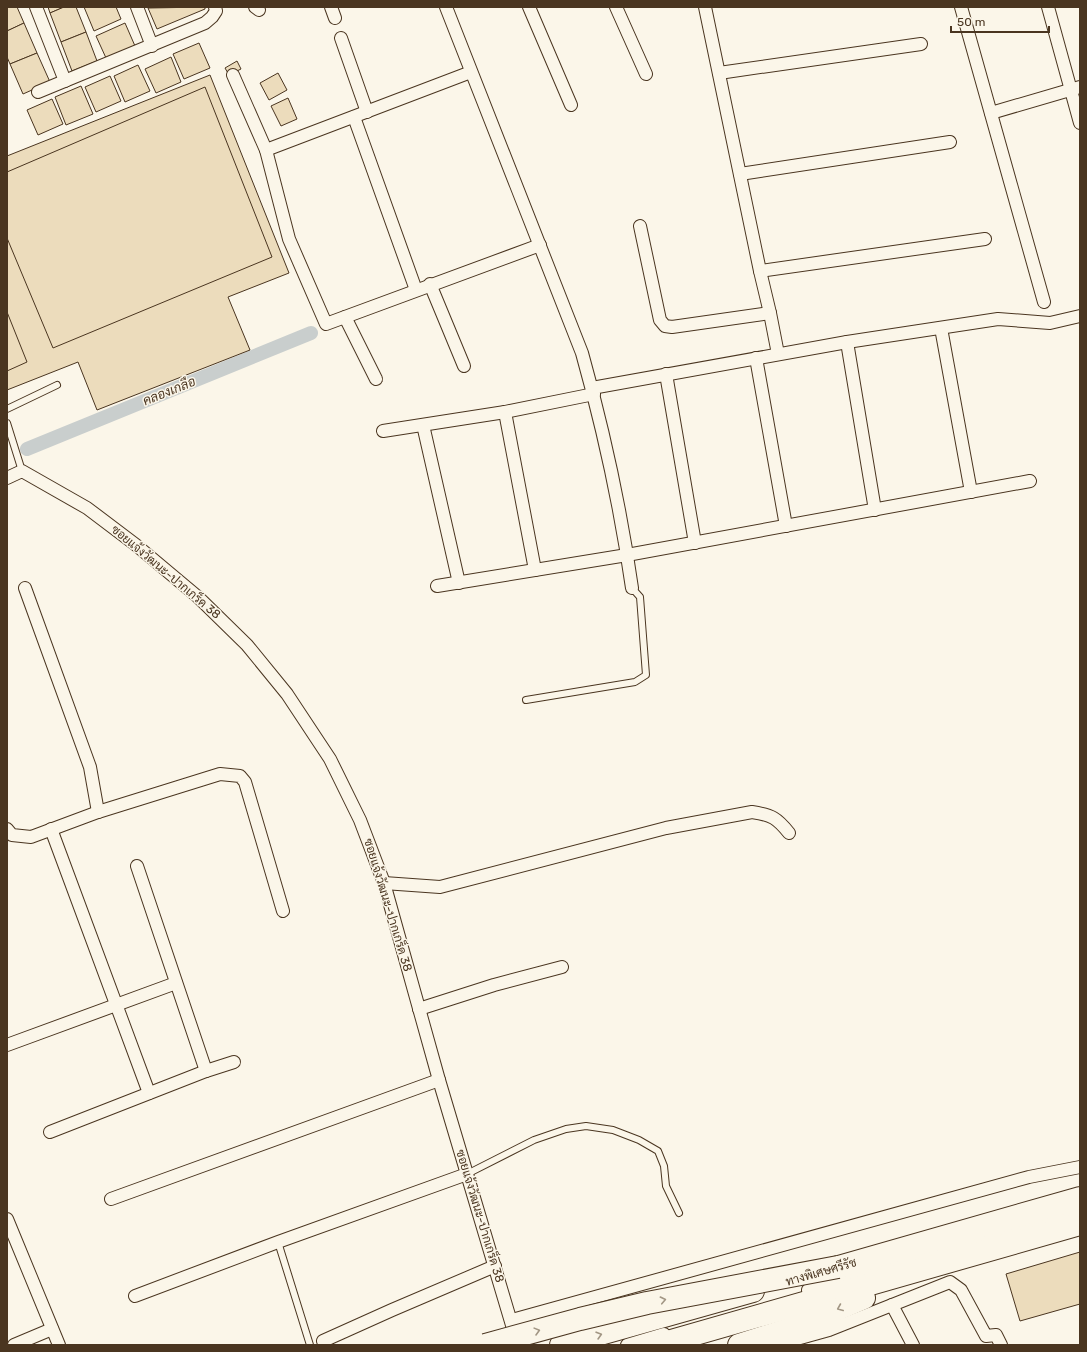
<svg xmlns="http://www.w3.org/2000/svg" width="1087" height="1352" font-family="Rubik,Sarabun,sans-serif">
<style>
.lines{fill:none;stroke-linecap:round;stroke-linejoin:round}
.canal{stroke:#c9cecd;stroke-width:14}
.building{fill:#ecdcbc;stroke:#4a3520}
.service-casing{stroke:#4a3520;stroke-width:8}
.minor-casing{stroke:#4a3520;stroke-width:14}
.motorway-casing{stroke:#4a3520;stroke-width:24}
.service{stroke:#fbf6e9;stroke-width:6}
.minor{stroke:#fbf6e9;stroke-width:12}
.motorway{stroke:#fbf6e9;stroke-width:22}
.motorway-bridge-casing{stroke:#4a3520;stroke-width:24;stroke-linecap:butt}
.motorway-bridge{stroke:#fbf6e9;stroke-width:22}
.oneway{stroke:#a29684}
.labels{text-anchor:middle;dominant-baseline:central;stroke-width:3;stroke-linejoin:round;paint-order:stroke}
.street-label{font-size:12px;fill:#4a3520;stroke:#fbf6e9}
.water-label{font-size:13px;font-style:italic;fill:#4a3520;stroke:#fbf6e9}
</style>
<rect width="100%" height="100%" fill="#fbf6e9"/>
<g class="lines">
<polyline class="canal" points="27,449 311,333"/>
</g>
<g class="building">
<polygon points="7,7 17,7 24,23 7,31"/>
<polygon points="48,7 64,7 50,13"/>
<polygon points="64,7 76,7 86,32 61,42 50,13"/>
<polygon points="84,7 116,7 121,19 94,31"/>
<polygon points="205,7 205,9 157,29 148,8"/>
<polygon points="24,23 37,53 10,64 7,57 7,31"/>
<polygon points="125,23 135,46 106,58 96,36"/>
<polygon points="86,32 97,61 72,71 61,42"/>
<polygon points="199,43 210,68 184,79 173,54"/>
<polygon points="37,53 50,82 23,94 10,64"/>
<polygon points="171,57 181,82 156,93 145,69"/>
<polygon points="237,61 241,69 229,75 225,68"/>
<polygon points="138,65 150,91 125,102 114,76"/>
<polygon points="278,73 287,90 269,100 260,83"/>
<polygon points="210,75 289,273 228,297 250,350 97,410 78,362 7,390 7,156"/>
<polygon points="110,76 121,101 96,112 85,87"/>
<polygon points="81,86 93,114 66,125 55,97"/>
<polygon points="205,87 272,257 53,348 7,238 7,172"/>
<polygon points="288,98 297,119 281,126 271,106"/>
<polygon points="52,99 63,124 38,135 27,110"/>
<polygon points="7,312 27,362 7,371"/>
<polygon points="1080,1252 1080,1304 1020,1321 1006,1274"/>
</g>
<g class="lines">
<g class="service-casing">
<g id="service">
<polyline points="7,409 57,385"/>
<polyline points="7,423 22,471"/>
<polyline points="526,700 635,682 646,675 640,597 632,588"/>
<polyline points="467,1174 534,1140 566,1129 586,1126 613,1130 639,1140 658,1151 664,1166 666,1186 679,1213"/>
<polyline points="278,1242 310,1345"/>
</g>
</g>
<g class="minor-casing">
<g id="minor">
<polyline points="36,7 65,81"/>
<polyline points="137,7 152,46"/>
<polyline points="255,7 259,10"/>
<polyline points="331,7 335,18"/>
<path d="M446,7l136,346c21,75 39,158 50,235"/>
<polyline points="529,7 571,105"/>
<polyline points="616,7 646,74"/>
<polyline points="705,7 760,271 770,313 778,354"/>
<polyline points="961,7 1044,302"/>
<polyline points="1048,7 1080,123"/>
<polyline points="341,38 367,112"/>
<polyline points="719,73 921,44"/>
<polyline points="233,75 266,150 289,239 326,324 540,245"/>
<polyline points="38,92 205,23 212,17 216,11 215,7"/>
<polyline points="991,113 1080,87"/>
<polyline points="354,117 416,290"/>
<polyline points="266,150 471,72"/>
<polyline points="740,174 950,142"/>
<polyline points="640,226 660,320 665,326 672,327 770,313"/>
<polyline points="760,271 985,239"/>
<polyline points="430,284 464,366"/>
<polyline points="345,317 376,379"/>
<polyline points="941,328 971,492"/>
<polyline points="847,342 875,510"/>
<polyline points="756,358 786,526"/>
<polyline points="666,374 695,543"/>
<polyline points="592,388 847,342 998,319 1050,323 1080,316"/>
<polyline points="505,412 535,570"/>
<polyline points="423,425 459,583"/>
<polyline points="383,431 505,412 594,394"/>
<polyline points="7,478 22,471 87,508 136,545 198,597 247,645 287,694 330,759 360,820 384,883 439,1080 517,1342"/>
<polyline points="437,586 627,555 1030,481"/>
<polyline points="25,588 90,767 98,812"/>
<polyline points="7,829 12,835 31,837 98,812 220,774 240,776 245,782 283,911"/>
<polyline points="51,829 149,1093"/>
<polyline points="137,866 206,1071"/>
<path d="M384,883l56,4 226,-59 86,-16c20,3 25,6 37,21"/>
<polyline points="419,1009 494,985 562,967"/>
<polyline points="7,1045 176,983"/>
<polyline points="50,1132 206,1071 234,1062"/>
<polyline points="111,1199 439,1080"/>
<polyline points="7,1219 59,1345"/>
<polyline points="808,1290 1080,1212"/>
<polyline points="135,1296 278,1242 467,1174"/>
<polyline points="892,1305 913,1345"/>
<polyline points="512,1320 1029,1177 1080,1167"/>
<polyline points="323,1341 392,1310 495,1266"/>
<polyline points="14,1345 52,1329"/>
<polyline points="627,1345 664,1334"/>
<polyline points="775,1345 829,1330 950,1282 961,1290 986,1336 996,1335 1001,1345"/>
</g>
</g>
<g class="motorway-casing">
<g id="motorway">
<polyline points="821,1272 1080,1198"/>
<polyline points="561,1345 753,1291"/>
<polyline points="657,1345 1080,1224"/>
<polyline points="739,1345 799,1326 864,1298"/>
</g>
</g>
<use href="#service" class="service"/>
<use href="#minor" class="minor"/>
<use href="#motorway" class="motorway"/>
<g class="motorway-bridge-casing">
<polyline id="motorway-bridge" points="485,1345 580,1319 647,1303 838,1267"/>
</g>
<use href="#motorway-bridge" class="motorway-bridge"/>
</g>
<defs><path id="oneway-chevron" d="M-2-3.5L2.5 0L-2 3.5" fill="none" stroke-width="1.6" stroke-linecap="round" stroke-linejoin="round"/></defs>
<g class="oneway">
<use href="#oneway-chevron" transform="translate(663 1300) rotate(-12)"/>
<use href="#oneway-chevron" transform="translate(840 1308) rotate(157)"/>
<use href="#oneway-chevron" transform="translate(537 1331) rotate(-15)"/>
<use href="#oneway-chevron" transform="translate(599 1335) rotate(-16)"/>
</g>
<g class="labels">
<g class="street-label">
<text transform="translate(166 572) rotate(40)">ซอยแจ้งวัฒนะ-ปากเกร็ด 38</text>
<text transform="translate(388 905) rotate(73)">ซอยแจ้งวัฒนะ-ปากเกร็ด 38</text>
<text transform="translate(480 1216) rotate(73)">ซอยแจ้งวัฒนะ-ปากเกร็ด 38</text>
<text transform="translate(821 1272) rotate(-16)">ทางพิเศษศรีรัช</text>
</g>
<g class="water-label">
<text transform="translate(169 391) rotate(-22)">คลองเกลือ</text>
</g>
</g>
<rect width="1087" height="1352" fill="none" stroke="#4a3520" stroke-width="16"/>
<path d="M951 26v6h98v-6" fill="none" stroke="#4a3520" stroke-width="2"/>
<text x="957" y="26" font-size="12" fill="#4a3520" stroke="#fbf6e9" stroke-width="3" paint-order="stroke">50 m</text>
</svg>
